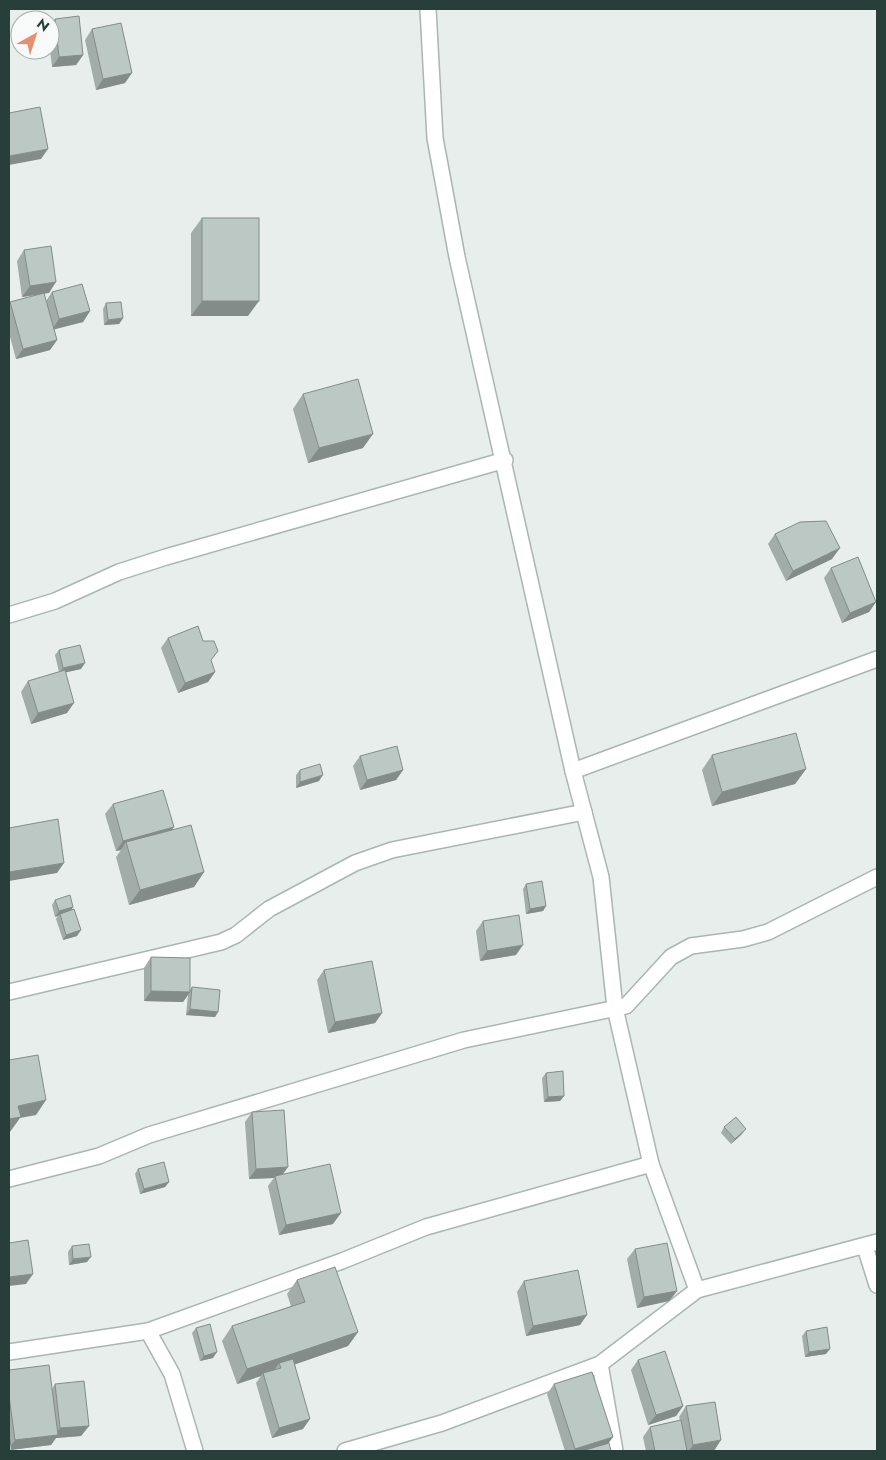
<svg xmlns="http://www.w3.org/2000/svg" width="886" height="1460" font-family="Jost,sans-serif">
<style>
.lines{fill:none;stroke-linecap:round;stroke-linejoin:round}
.street-casing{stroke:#aab6b2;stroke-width:18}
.street{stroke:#fff;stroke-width:15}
.wall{fill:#a2aca9}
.shaded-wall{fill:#848c89}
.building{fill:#bcc8c4;stroke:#848c89}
</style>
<rect width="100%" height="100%" fill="#e7eeeb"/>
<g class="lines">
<g class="street-casing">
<g id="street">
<polyline points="428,9 435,138 457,257 573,771 601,877 615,1008 651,1164 697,1290"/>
<polyline points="9,615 55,601 119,572 166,557 505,460"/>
<polyline points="573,771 877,659"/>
<polyline points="9,992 221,942 236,935 269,909 355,863 392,850 584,812"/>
<polyline points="9,1179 99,1156 149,1135 464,1040 626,1006 671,957 691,946 743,939 768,932 877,877"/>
<polyline points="865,1247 877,1285"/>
<polyline points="148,1331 172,1374 195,1451"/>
<polyline points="9,1352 148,1331 342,1261 426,1227 651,1164"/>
<polyline points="600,1364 615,1451"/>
<polyline points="345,1451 442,1423 600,1364 697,1290 877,1242"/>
</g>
</g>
<use href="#street" class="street"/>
</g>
<g class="wall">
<polygon points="55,19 83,55 76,65 52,67 50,50 50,26"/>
<polygon points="92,29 125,83 96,90 85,40"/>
<polygon points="202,218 248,316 191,316 191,233"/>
<polygon points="24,250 49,293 44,293 46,301 52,292 90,311 83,322 54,329 57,340 50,350 16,359 9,333 9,304 10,302 41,294 22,297 17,261"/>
<polygon points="106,303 123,318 119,324 104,325 103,309"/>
<polygon points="303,394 363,448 308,463 293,409"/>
<polygon points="775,534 832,559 786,581 768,544"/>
<polygon points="831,568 876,602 869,612 842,623 824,578"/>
<polygon points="168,638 211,661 215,672 208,682 178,693 161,648"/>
<polygon points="59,650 81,669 65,672 67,713 31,724 21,692 28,681 59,672 55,655"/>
<polygon points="712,755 806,769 795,784 712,806 702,770"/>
<polygon points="360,756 403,770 396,780 360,790 353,766"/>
<polygon points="300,770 319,781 296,788 296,775"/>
<polygon points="113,804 172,830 204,872 194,887 129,905 116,857 121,850 116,851 105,814"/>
<polygon points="526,884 546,906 543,911 526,914 523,889"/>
<polygon points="55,900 73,907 71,910 77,936 63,940 56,919 58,916 55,917 52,905"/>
<polygon points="483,921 516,955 480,961 476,931"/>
<polygon points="151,957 190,990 192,987 218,1012 215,1017 186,1015 188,995 183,1002 144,1001 144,968"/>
<polygon points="324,970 382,1013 375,1023 328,1033 317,980"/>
<polygon points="546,1073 564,1096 560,1101 544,1102 542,1078"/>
<polygon points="252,1112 283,1174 333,1224 279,1235 268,1186 274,1178 249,1179 245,1122"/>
<polygon points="724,1127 742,1134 731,1144 721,1133"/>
<polygon points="138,1169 169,1182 165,1187 140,1194 135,1174"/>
<polygon points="72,1246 87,1262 69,1265 68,1252"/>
<polygon points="635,1249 677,1291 669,1301 637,1308 627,1259"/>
<polygon points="297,1280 358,1332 348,1346 295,1364 303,1429 272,1438 256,1383 261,1376 237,1384 222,1341 232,1326 291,1306 287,1294"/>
<polygon points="524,1281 580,1325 526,1336 517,1292"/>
<polygon points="196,1328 213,1358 200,1361 192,1333"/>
<polygon points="806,1331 826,1354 805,1357 802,1336"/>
<polygon points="638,1360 683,1406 676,1416 648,1425 631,1370"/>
<polygon points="9,1370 52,1389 55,1384 89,1426 81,1436 56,1438 51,1445 11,1450 9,1451"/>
<polygon points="554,1384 608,1444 611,1451 565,1451 547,1394"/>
<polygon points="686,1406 714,1451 646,1451 643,1437 650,1427 680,1420 679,1417"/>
</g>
<g class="shaded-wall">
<polygon points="83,55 76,65 52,67 59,57"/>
<polygon points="132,73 125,83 96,90 103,79"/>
<polygon points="48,149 41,159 9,165 9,156"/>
<polygon points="56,282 49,293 22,297 30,286"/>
<polygon points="202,301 259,301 248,316 191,316"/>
<polygon points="90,311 83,322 52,330 59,319"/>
<polygon points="123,318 119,324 104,325 108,320"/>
<polygon points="57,340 50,350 16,359 23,349"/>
<polygon points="373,434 363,448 308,463 319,448"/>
<polygon points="840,548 832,559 786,581 793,571"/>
<polygon points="876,602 869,612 842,623 850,613"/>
<polygon points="85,663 81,669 59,674 63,668"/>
<polygon points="215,672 208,682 178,693 185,683"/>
<polygon points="74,703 67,713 31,724 38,713"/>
<polygon points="806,769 795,784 712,806 722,792"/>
<polygon points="403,770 396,780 360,790 367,780"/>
<polygon points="323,775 319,781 296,788 300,782"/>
<polygon points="174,827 167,837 126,842 121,850 116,851 123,841"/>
<polygon points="64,863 57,873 9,881 9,872"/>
<polygon points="204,872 194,887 129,905 140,890"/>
<polygon points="546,906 543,911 526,914 530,909"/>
<polygon points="73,907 70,912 60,914 58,916 55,917 59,911"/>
<polygon points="81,930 77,936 63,940 66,935"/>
<polygon points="523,945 516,955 480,961 487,951"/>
<polygon points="151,991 190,992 183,1002 144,1001"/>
<polygon points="190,1009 218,1012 215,1017 186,1015"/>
<polygon points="382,1013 375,1023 328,1033 335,1022"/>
<polygon points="564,1096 560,1101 544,1102 548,1097"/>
<polygon points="46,1100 36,1115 20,1118 10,1132 9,1132 9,1119 18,1106"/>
<polygon points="746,1129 742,1134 731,1144 735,1139"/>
<polygon points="288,1167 281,1177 275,1176 274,1178 249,1179 256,1169"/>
<polygon points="169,1182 165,1187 140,1194 144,1189"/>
<polygon points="341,1213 333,1224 279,1235 286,1225"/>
<polygon points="91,1257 87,1262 69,1265 73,1259"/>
<polygon points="33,1274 26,1284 9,1286 9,1277"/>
<polygon points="677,1291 669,1301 637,1308 644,1297"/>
<polygon points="587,1315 580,1325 526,1336 533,1326"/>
<polygon points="358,1332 348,1346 279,1370 281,1368 279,1363 273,1372 263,1373 261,1376 237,1384 247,1369"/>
<polygon points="830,1349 826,1354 805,1357 809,1352"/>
<polygon points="217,1352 213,1358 200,1361 204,1356"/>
<polygon points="683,1406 676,1416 648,1425 656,1415"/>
<polygon points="310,1419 303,1429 272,1438 279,1428"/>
<polygon points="89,1426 81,1436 56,1438 51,1445 9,1450 9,1449 15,1440 55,1435 60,1428"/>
<polygon points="613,1437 606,1447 592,1451 573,1451 575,1449"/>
<polygon points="721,1440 714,1451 689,1451 693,1445"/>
</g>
<g class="building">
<polygon points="79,16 83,55 59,57 55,19"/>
<polygon points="121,23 132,73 103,79 92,29"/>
<polygon points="40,107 48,149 9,156 9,113"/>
<rect x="202" y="218" width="57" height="83"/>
<polygon points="51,246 56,282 30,286 24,250"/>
<polygon points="82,284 90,311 59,319 52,292"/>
<polygon points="44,293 57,340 23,349 10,302"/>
<polygon points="121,302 123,318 108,320 106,303"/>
<polygon points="358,379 373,434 319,448 303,394"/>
<polygon points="826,521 840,548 793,571 775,534 800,522"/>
<polygon points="858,557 876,602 850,613 831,568"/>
<polygon points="198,626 203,641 214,641 218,651 211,660 215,672 185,683 168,638"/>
<polygon points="80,645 85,663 63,668 59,650"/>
<polygon points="65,670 74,703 38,713 28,681"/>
<polygon points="796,733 806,769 722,792 712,755"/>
<polygon points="397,746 403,770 367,780 360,756"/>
<polygon points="320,764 323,775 300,782 300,770"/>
<polygon points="163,790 174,827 123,841 113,804"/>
<polygon points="58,819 64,863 9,872 9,828"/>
<polygon points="191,825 204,872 140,890 126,842"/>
<polygon points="542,881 546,906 530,909 526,884"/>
<polygon points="70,895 73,907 59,911 55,900"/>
<polygon points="74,909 81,930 66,935 60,914"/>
<polygon points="519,915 523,945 487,951 483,921"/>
<polygon points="151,957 190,958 190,992 151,991"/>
<polygon points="372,961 382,1013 335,1022 324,970"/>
<polygon points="192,987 220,990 218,1012 190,1009"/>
<polygon points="38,1055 46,1100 18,1106 21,1117 9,1119 9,1060"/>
<polygon points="563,1071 564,1096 548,1097 546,1073"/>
<polygon points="284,1110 288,1167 256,1169 252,1112"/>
<polygon points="736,1117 746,1129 735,1139 724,1127"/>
<polygon points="164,1162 169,1182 144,1189 138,1169"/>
<polygon points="330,1164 341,1213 286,1225 275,1176"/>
<polygon points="28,1240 33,1274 9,1277 9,1243"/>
<polygon points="667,1243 677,1291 644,1297 635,1249"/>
<polygon points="89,1244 91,1257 73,1259 72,1246"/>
<polygon points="335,1267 358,1332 247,1369 232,1326 305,1302 297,1280"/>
<polygon points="578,1270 587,1315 533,1326 524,1281"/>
<polygon points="210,1324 217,1352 204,1356 196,1328"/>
<polygon points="827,1327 830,1349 809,1352 806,1331"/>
<polygon points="665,1351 683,1406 656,1415 638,1360"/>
<polygon points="293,1359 310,1419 279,1428 263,1373 281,1368 279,1363"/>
<polygon points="49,1365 58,1435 15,1440 9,1396 9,1370"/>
<polygon points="592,1372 613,1437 575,1449 554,1384"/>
<polygon points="84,1381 89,1426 60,1428 55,1384"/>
<polygon points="715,1402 721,1440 693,1445 686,1406"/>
<polygon points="681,1420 687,1451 655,1451 650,1427"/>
<polygon points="9,1435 12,1451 9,1451"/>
<polygon points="609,1443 611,1451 582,1451"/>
</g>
<rect width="886" height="1460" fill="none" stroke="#273e39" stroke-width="20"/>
<g transform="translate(35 35) rotate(39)"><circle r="24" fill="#f7faf9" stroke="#a4afac"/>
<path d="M0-4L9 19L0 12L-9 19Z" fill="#e29171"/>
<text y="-8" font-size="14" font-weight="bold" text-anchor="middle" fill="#273e39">N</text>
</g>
</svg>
